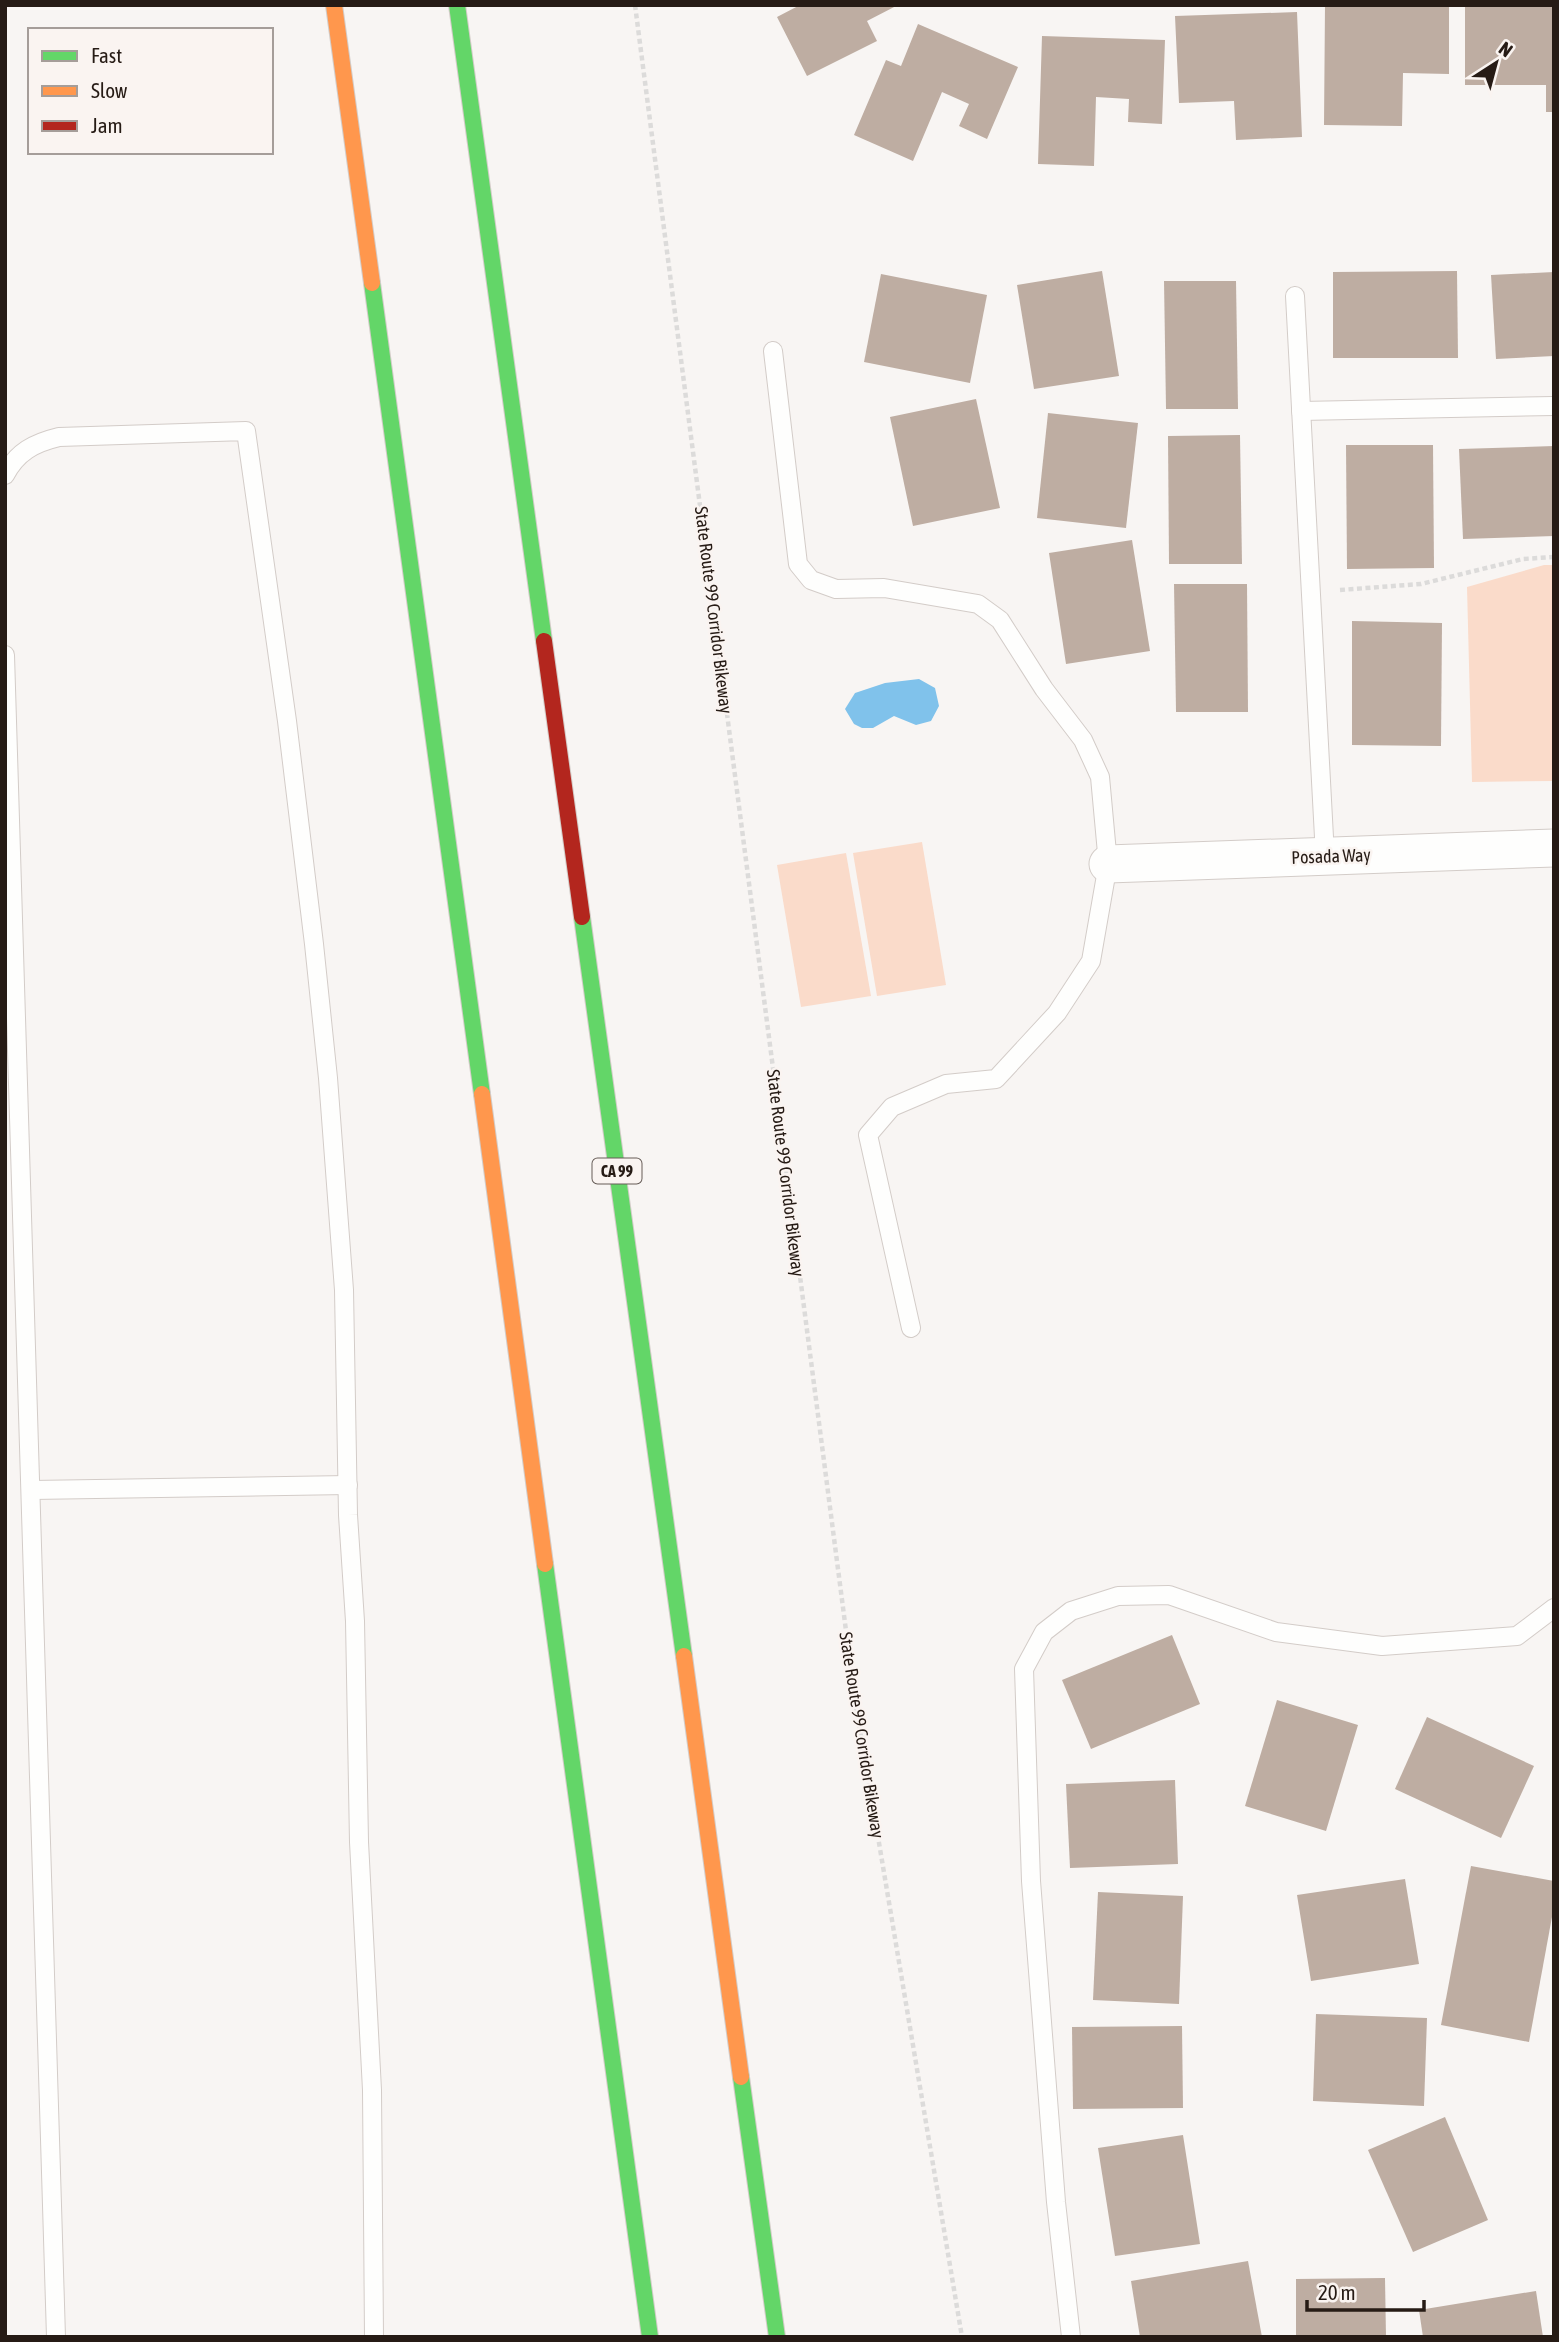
<svg xmlns="http://www.w3.org/2000/svg" width="1559" height="2342" font-family="'Asap Condensed',sans-serif">
<style>
.green{fill:#fadbca}
.water{fill:#80c2eb}
.building{fill:#beada2}
.lines{fill:none;stroke-linecap:round;stroke-linejoin:round}
.lane-casing{stroke:#d3ccc8;stroke-width:20}
.street-casing{stroke:#d3ccc8;stroke-width:39}
.fast-casing{stroke:#d3ccc8;stroke-width:18}
.slow-casing{stroke:#d3ccc8;stroke-width:18}
.jam-casing{stroke:#d3ccc8;stroke-width:18}
.path{stroke:#dcdbda;stroke-width:4.5;stroke-dasharray:5 3.5;stroke-linecap:butt}
.lane{stroke:#fefefd;stroke-width:18}
.street{stroke:#fefefd;stroke-width:37}
.fast{stroke:#63d668;stroke-width:16}
.slow{stroke:#ff974d;stroke-width:16}
.jam{stroke:#b3261e;stroke-width:16}
.labels{text-anchor:middle;dominant-baseline:central;stroke-width:5;stroke-linejoin:round;paint-order:stroke}
.shield{fill:#faf4f1;stroke:#665c57;stroke-width:2}
.shield-label{font-size:16px;font-weight:bold;fill:#261b15}
.street-label{font-size:18px;fill:#261b15;stroke:#faf4f1}
</style>
<rect width="100%" height="100%" fill="#f8f5f3"/>
<g class="green">
<polygon points="1544,565 1554,565 1554,781 1472,782 1467,587"/>
<polygon points="922,842 946,985 877,996 853,853"/>
<polygon points="846,853 871,996 801,1007 777,865"/>
</g>
<polygon class="water" points="919,679 935,688 939,706 931,721 916,725 894,716 873,728 862,728 854,724 845,709 855,693 885,683"/>
<g class="building">
<polygon points="800,5 898,5 867,21 877,41 807,76 777,17"/>
<polygon points="1325,5 1449,5 1449,74 1403,73 1402,126 1324,125"/>
<polygon points="1465,5 1554,5 1554,112 1546,112 1546,85 1465,85"/>
<polygon points="1297,12 1302,137 1236,140 1234,101 1179,103 1175,16"/>
<polygon points="918,24 1018,67 987,139 959,126 969,104 942,92 913,161 854,135 886,60 901,66"/>
<polygon points="1042,36 1165,40 1162,124 1128,122 1129,99 1096,97 1094,166 1038,164"/>
<polygon points="1102,271 1119,376 1034,389 1017,285"/>
<polygon points="1457,271 1458,358 1333,358 1333,272"/>
<polygon points="1554,272 1554,356 1496,359 1491,275"/>
<polygon points="881,274 987,295 970,383 864,362"/>
<polygon points="1164,281 1236,281 1238,409 1166,409"/>
<polygon points="976,399 1000,508 913,526 890,417"/>
<polygon points="1048,413 1138,423 1126,528 1037,518"/>
<polygon points="1240,435 1242,564 1169,564 1168,436"/>
<polygon points="1346,445 1433,445 1434,568 1347,569"/>
<polygon points="1554,446 1554,536 1463,539 1459,449"/>
<polygon points="1132,540 1150,651 1066,664 1049,553"/>
<polygon points="1174,584 1247,584 1248,712 1176,712"/>
<polygon points="1352,621 1442,623 1441,746 1352,745"/>
<polygon points="1172,1635 1200,1704 1091,1749 1062,1680"/>
<polygon points="1277,1700 1358,1725 1326,1831 1245,1806"/>
<polygon points="1427,1717 1534,1766 1501,1838 1395,1789"/>
<polygon points="1175,1780 1178,1864 1070,1868 1066,1784"/>
<polygon points="1471,1866 1554,1881 1554,1906 1529,2042 1441,2025"/>
<polygon points="1405,1879 1419,1964 1311,1981 1297,1895"/>
<polygon points="1098,1892 1183,1896 1179,2004 1093,2000"/>
<polygon points="1316,2014 1427,2018 1424,2106 1313,2101"/>
<polygon points="1182,2026 1183,2108 1073,2109 1072,2027"/>
<polygon points="1445,2117 1488,2220 1413,2252 1368,2150"/>
<polygon points="1183,2135 1200,2244 1115,2256 1098,2148"/>
<polygon points="1248,2261 1262,2337 1140,2337 1131,2281"/>
<polygon points="1385,2278 1386,2337 1296,2337 1296,2279"/>
<polygon points="1536,2291 1543,2337 1423,2337 1419,2310"/>
</g>
<g class="lines">
<g class="lane-casing">
<g id="lane">
<polyline points="1295,296 1325,856"/>
<polyline points="773,351 798,564 811,580 836,589 884,588 978,604 1000,620 1044,689 1083,740 1100,777 1108,864 1091,961 1057,1013 996,1079 946,1084 892,1107 868,1135 911,1328"/>
<polyline points="1301,411 1554,406"/>
<path d="M5,475c12,-23 29,-32 54,-38l187,-6 41,290 27,223 14,134 16,212 4,225 7,106 4,221 13,248 2,247"/>
<polyline points="5,655 56,2337"/>
<polyline points="32,1490 348,1485"/>
<polyline points="1071,2337 1056,2202 1031,1881 1024,1669 1044,1632 1071,1611 1118,1596 1169,1595 1276,1632 1382,1646 1517,1636 1554,1608"/>
</g>
</g>
<g class="street-casing">
<polyline id="street" points="1108,864 1554,848"/>
</g>
<g class="fast-casing">
<g id="fast">
<polyline points="457,5 544,641"/>
<polyline points="372,283 482,1094"/>
<polyline points="582,917 684,1656"/>
<polyline points="545,1564 650,2337"/>
<polyline points="741,2077 777,2337"/>
</g>
</g>
<g class="slow-casing">
<g id="slow">
<polyline points="334,5 372,283"/>
<polyline points="482,1094 545,1564"/>
<polyline points="684,1656 741,2077"/>
</g>
</g>
<g class="jam-casing">
<polyline id="jam" points="544,641 582,917"/>
</g>
<g class="path">
<polyline points="635,5 855,1700 962,2337"/>
<polyline points="1340,590 1421,584 1523,559 1554,557"/>
</g>
<use href="#lane" class="lane"/>
<use href="#street" class="street"/>
<use href="#fast" class="fast"/>
<use href="#slow" class="slow"/>
<use href="#jam" class="jam"/>
</g>
<g class="labels">
<rect class="shield" x="592.5" y="1158.5" width="49" height="25" rx="5"/>
<g class="shield-label">
<text x="617" y="1171">CA 99</text>
</g>
<g class="street-label">
<text transform="translate(714 610) rotate(83)">State Route 99 Corridor Bikeway</text>
<text transform="translate(1331 856) rotate(-2)">Posada Way</text>
<text transform="translate(786 1173) rotate(83)">State Route 99 Corridor Bikeway</text>
<text transform="translate(862 1735) rotate(81)">State Route 99 Corridor Bikeway</text>
</g>
</g>
<rect width="1559" height="2342" fill="none" stroke="#261b15" stroke-width="14"/>
<rect x="28" y="28" width="245" height="126" fill="#faf4f1" stroke="#a59d99" stroke-width="2"/>
<rect x="42" y="51" width="35" height="10" fill="#63d668" stroke="#a59d99" stroke-width="2"/>
<text x="91" y="63" font-size="21" fill="#261b15">Fast</text>
<rect x="42" y="86" width="35" height="10" fill="#ff974d" stroke="#a59d99" stroke-width="2"/>
<text x="91" y="98" font-size="21" fill="#261b15">Slow</text>
<rect x="42" y="121" width="35" height="10" fill="#b3261e" stroke="#a59d99" stroke-width="2"/>
<text x="91" y="133" font-size="21" fill="#261b15">Jam</text>
<g transform="translate(1496 63) rotate(36)" stroke="#faf4f1" stroke-width="5" paint-order="stroke">
<path d="M0-5L12 26L0 18L-12 26Z" fill="#261b15"/>
<text y="-10" font-size="19" font-weight="bold" text-anchor="middle" fill="#261b15">N</text>
</g>
<path d="M1307 2300v10h117v-10" fill="none" stroke="#261b15" stroke-width="3.5"/>
<text x="1318" y="2300" font-size="21" fill="#261b15" stroke="#faf4f1" stroke-width="5" paint-order="stroke">20 m</text>
</svg>
